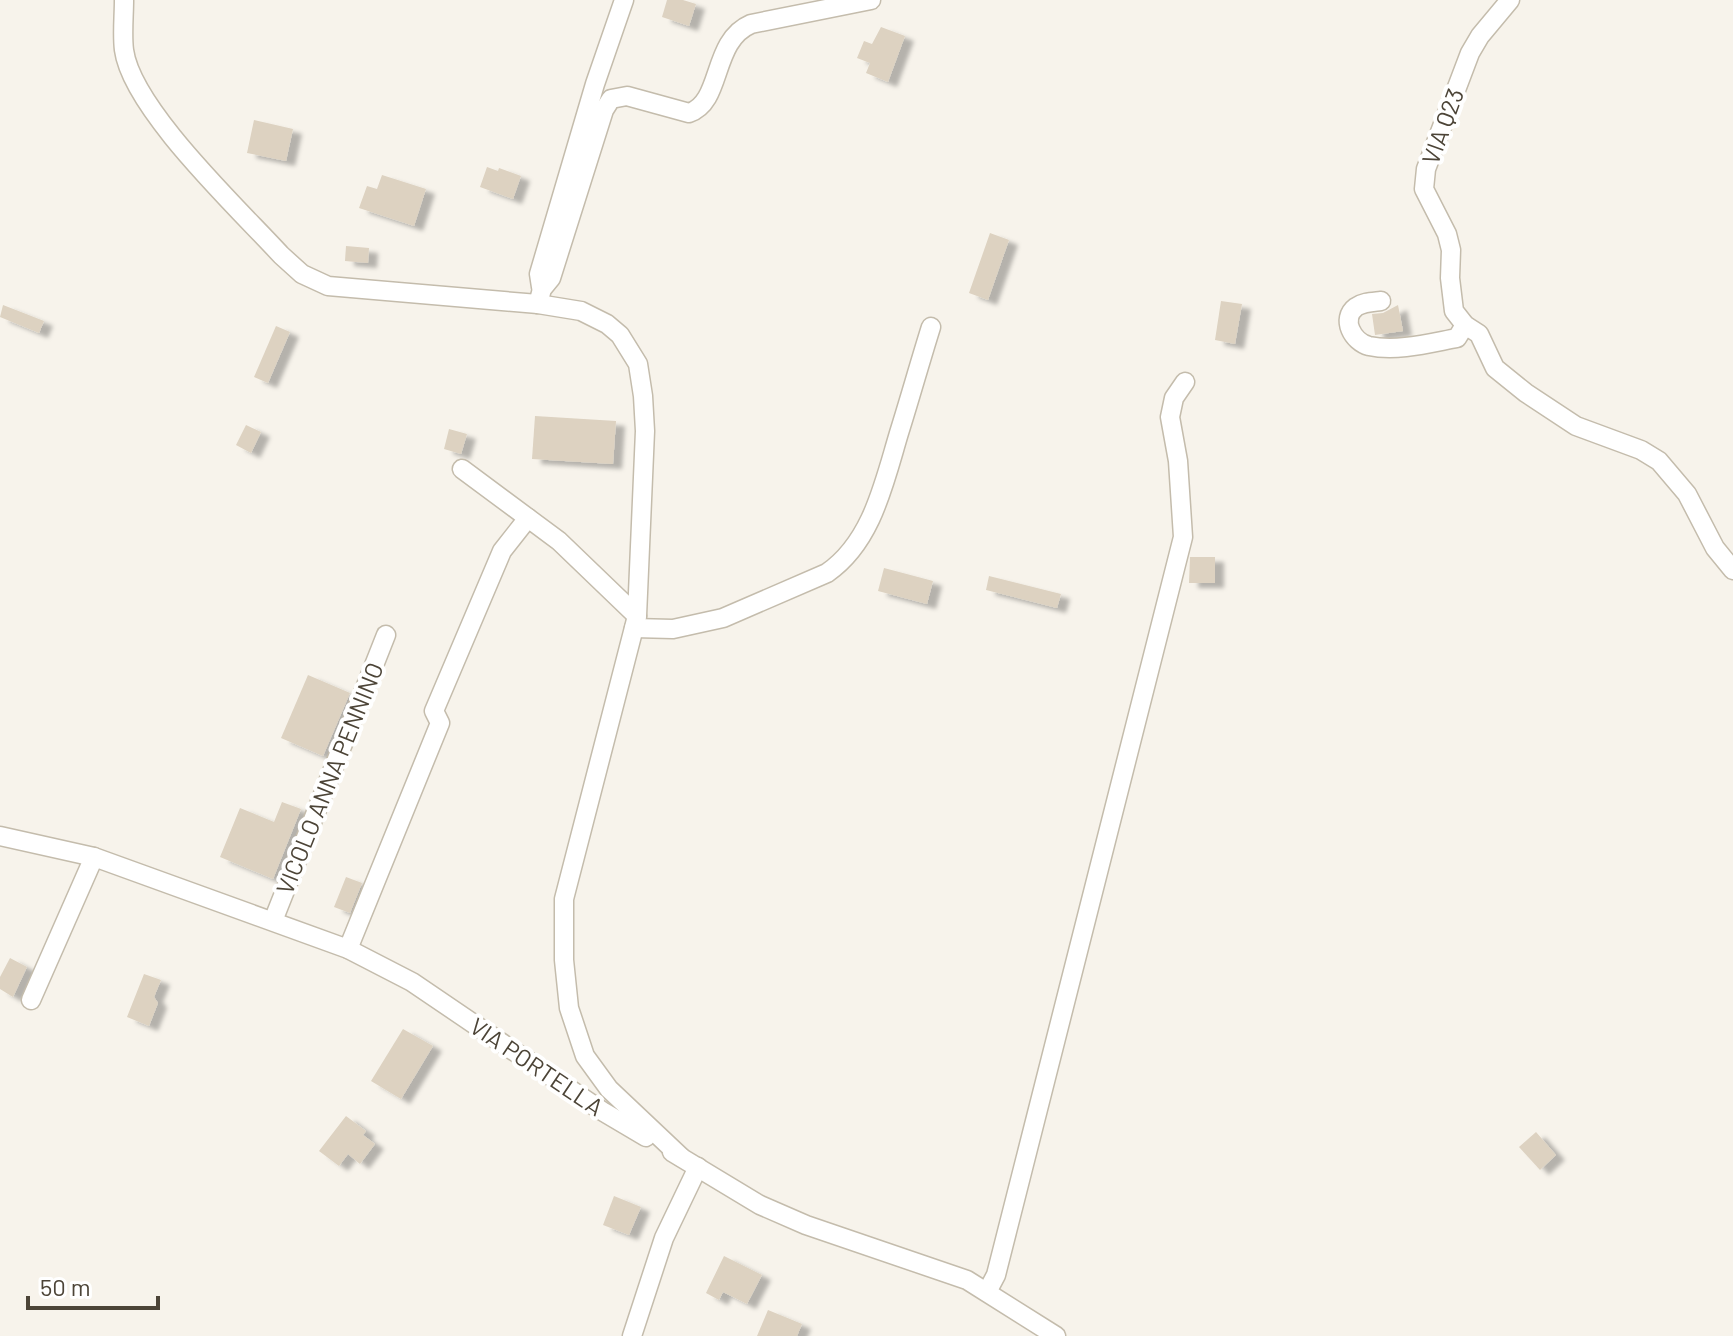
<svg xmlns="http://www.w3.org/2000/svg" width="1733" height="1336" font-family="Barlow,sans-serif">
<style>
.building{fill:#ddd2c1;filter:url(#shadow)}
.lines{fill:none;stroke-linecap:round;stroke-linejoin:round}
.minor-casing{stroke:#c4bcac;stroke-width:21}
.minor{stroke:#fff;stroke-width:18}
.labels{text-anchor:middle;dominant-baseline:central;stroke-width:8;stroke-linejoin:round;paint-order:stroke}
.street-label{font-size:24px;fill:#4c4437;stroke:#fff}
</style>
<defs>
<filter id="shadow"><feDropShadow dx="9" dy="5" stdDeviation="2" flood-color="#0004"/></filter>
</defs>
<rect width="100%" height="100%" fill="#f7f3eb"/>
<g class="building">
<polygon points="667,0 683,0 696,4 689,26 662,17"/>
<polygon points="881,27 905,36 888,82 866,73 870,63 857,58 864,41 872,44"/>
<polygon points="254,120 293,129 286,161 247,153"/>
<polygon points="487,167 498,171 499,168 521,176 513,199 480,187"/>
<polygon points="382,175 426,189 414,226 359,208 367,186 377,189"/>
<polygon points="990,233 1009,240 988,300 969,293"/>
<polygon points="346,246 369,248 368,263 345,261"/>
<polygon points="1221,301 1242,304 1235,344 1215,340"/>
<polygon points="3,305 44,321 39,333 0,317"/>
<polygon points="1398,305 1403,331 1375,335 1372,314 1383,313"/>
<polygon points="276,326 290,332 268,383 254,377"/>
<polygon points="535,416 616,421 613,464 532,459"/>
<polygon points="246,425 261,432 251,453 236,445"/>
<polygon points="449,429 467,434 461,454 444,449"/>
<polygon points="1190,557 1215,557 1215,583 1189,583"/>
<polygon points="884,568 933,581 927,604 878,591"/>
<polygon points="989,576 1061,594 1057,608 986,590"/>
<polygon points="308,675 350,693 323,756 281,738"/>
<polygon points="282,802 301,809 273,879 220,857 240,808 274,822"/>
<polygon points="346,877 362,883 350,913 334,907"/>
<polygon points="10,958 27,967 13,997 0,989 0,977"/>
<polygon points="144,974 161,980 154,997 158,1003 149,1026 127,1017"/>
<polygon points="403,1029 433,1046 401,1099 371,1081"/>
<polygon points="346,1116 366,1131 363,1135 375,1144 360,1164 348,1154 339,1166 319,1151"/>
<polygon points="1536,1132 1556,1155 1540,1170 1519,1147"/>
<polygon points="614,1196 641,1207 629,1235 603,1225"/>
<polygon points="724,1256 762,1275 747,1304 723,1292 719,1300 706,1293"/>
<polygon points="768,1310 802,1324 797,1336 757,1336"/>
</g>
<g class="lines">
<g class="minor-casing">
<g id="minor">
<path d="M124,0c0,16 -2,34 0,50 8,59 115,159 157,205l21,19 26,12 210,18 43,7 26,13 13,11 18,29 5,32 2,35 -8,185 -73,283v61l5,48 16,48 24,33 72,68"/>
<polyline points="1510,0 1480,36 1470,53 1426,169 1424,189 1447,234 1451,250 1450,278 1454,311 1465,325 1479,334 1495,368 1526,393 1576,426 1641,450 1659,461 1687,494 1715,548 1733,570"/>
<polyline points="541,287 539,274 595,84 624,0"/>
<path d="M1381,301c-9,1 -18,1 -25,6 -16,12 -3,35 13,39 28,6 61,-3 88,-8l8,-13"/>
<path d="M538,304l4,-15 9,-11 53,-168 7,-11 16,-3 62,17c34,-11 22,-72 62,-89l120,-24"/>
<polyline points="462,469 559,541 637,616"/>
<path d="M634,628l39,1 50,-11 104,-45c45,-31 57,-90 72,-140 11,-35 21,-71 32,-106"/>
<polyline points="0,836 94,857 348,949 412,982 602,1111 646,1137"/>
<polyline points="273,921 386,635"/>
<polyline points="348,949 440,723 434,711 502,551 528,518"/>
<polyline points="31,1000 94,857"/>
<polyline points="672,1152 760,1205 806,1225 967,1280 1056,1336"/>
<polyline points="987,1292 996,1275 1183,537 1178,461 1170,417 1174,398 1185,382"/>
<polyline points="632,1336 664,1238 698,1167"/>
</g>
</g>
<use href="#minor" class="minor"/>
</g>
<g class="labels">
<g class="street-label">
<text transform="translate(1442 126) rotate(-70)">VIA Q23</text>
<text transform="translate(329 778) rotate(-68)">VICOLO ANNA PENNINO</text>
<text transform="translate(537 1066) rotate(34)">VIA PORTELLA</text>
</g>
</g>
<path d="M28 1296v12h130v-12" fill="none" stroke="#4c4437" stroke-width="4"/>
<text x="40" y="1296" font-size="24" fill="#4c4437" stroke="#ffffff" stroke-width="6" paint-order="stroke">50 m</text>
</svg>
